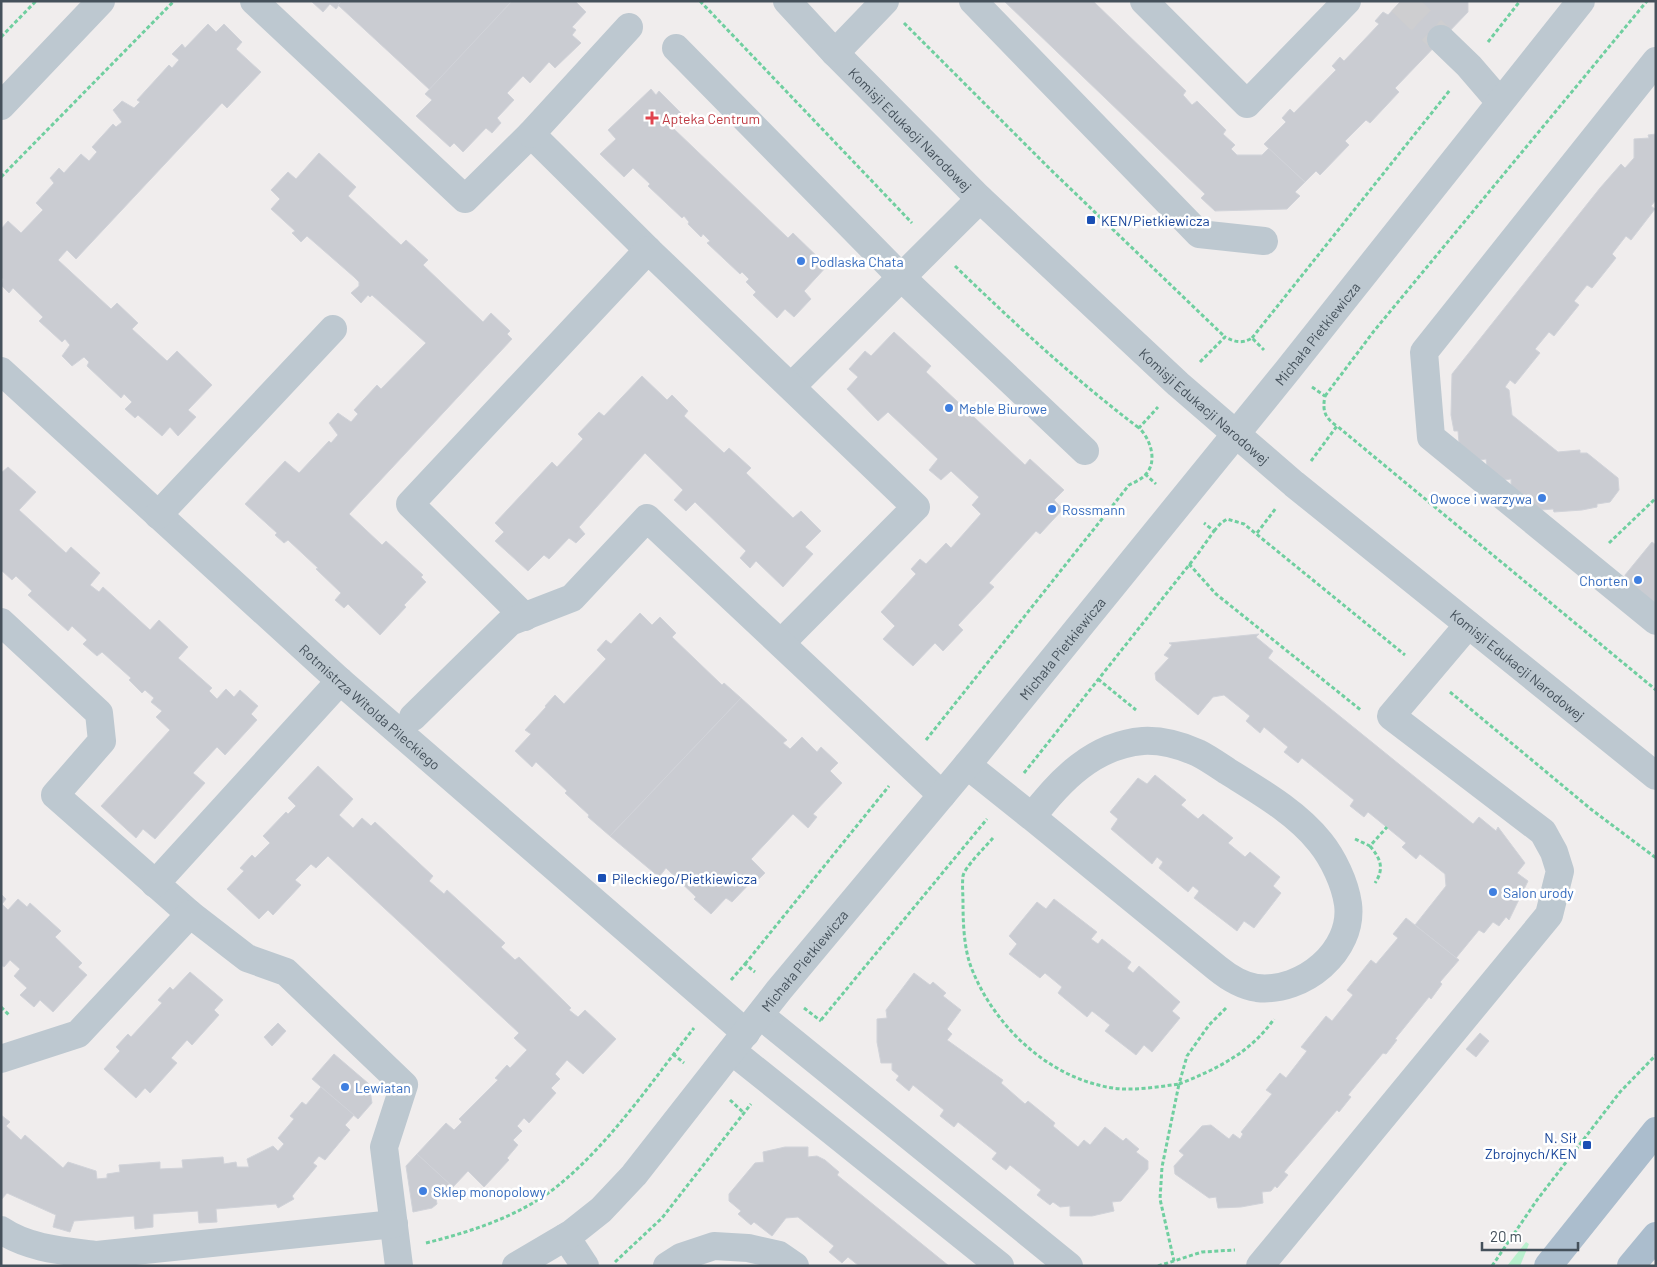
<svg xmlns="http://www.w3.org/2000/svg" width="1657" height="1267" font-family="Barlow,sans-serif">
<style>
.green{fill:#b9f0ce}
.building{fill:#caccd2;stroke:#d1d3d9}
.lines{fill:none;stroke-linecap:round;stroke-linejoin:round}
.minor-tunnel{stroke:#ceced0;stroke-width:28;stroke-dasharray:28 14;stroke-linecap:butt}
.path{stroke:#70cfa0;stroke-width:3;stroke-dasharray:4 2.5;stroke-linecap:butt}
.minor{stroke:#bdc8d0;stroke-width:28}
.major{stroke:#abbdcd;stroke-width:28}
.health-dot{fill:#e0444e;stroke:#fff;stroke-width:2}
.transit-dot{fill:#1a4fb4;stroke:#fff;stroke-width:2}
.shop-dot{fill:#3f7fe0;stroke:#fff;stroke-width:2}
.labels{text-anchor:middle;dominant-baseline:central;stroke-width:5;stroke-linejoin:round;paint-order:stroke}
.health-label{font-size:14px;fill:#be3a42;stroke:#fff;text-anchor:start}
.street-label{font-size:14px;fill:#45515b;stroke:#fff}
.transit-label{font-size:14px;fill:#164399;stroke:#fff;text-anchor:start}
.shop-label{font-size:14px;fill:#366cbe;stroke:#fff;text-anchor:start}
</style>
<rect width="100%" height="100%" fill="#f0eded"/>
<polygon class="green" points="1526,1242 1529,1244 1520,1266 1507,1266"/>
<g class="building">
<polygon points="311,1 342,1 336,9 330,4 323,12"/>
<polygon points="342,1 512,1 430,90 338,5"/>
<polygon points="512,1 575,1 586,12 572,27 576,30 572,35 581,43 555,68 549,62 530,83 523,76 507,93 514,100 497,118 501,123 492,133 486,128 463,152 454,143 450,147 416,116 432,100 425,94"/>
<polygon points="1004,1 1093,1 1186,91 1183,95 1192,105 1197,101 1226,130 1223,134 1235,145 1231,149 1237,155 1262,155 1269,148 1305,182 1295,192 1300,196 1287,209 1215,211 1201,198 1205,194"/>
<polygon points="1401,1 1468,1 1468,12 1395,88 1399,92 1370,123 1366,120 1345,141 1349,145 1320,175 1316,171 1305,182 1264,144 1286,122 1282,118 1290,109 1294,113 1336,70 1332,66 1340,57 1344,61 1379,24 1375,21 1383,12 1388,15"/>
<polygon points="208,24 216,32 224,24 242,42 236,49 261,72 227,108 222,103 76,259 67,250 58,260 111,309 117,303 138,323 132,329 167,361 177,351 212,385 188,410 196,417 178,436 170,427 162,436 138,415 135,418 125,409 132,402 124,394 121,398 87,366 89,362 84,357 72,366 62,356 70,345 65,339 62,342 39,321 43,317 13,288 9,293 1,285 3,279 1,277 1,229 8,221 21,233 43,210 36,203 54,183 50,178 59,168 64,173 81,154 89,161 97,152 92,147 113,124 116,127 122,122 113,110 122,101 134,108 140,102 137,100 169,65 172,68 179,60 172,54 182,44 185,48"/>
<polygon points="651,89 656,95 659,91 684,116 673,128 788,238 793,233 827,266 804,291 811,299 794,317 785,309 777,318 753,295 756,292 746,282 749,279 742,272 740,274 707,243 710,241 703,234 701,237 688,224 689,222 684,216 682,218 648,186 650,184 633,168 624,177 600,154 616,139 608,130"/>
<polygon points="1656,134 1656,200 1651,206 1655,209 1631,240 1626,236 1612,254 1616,258 1592,288 1587,285 1574,301 1579,305 1554,336 1549,332 1535,349 1540,353 1515,384 1510,380 1505,387 1509,390 1512,415 1558,452 1580,450 1580,453 1587,453 1618,478 1619,490 1610,502 1597,504 1597,507 1582,510 1554,512 1553,509 1541,510 1511,486 1511,479 1504,480 1487,466 1486,459 1480,460 1459,443 1458,431 1454,431 1451,415 1452,374 1600,188 1621,164 1625,168 1634,158 1634,139 1649,138 1648,135"/>
<polygon points="319,153 356,187 348,196 401,245 406,240 428,260 423,265 483,322 491,313 510,331 507,334 512,339 349,514 382,545 386,541 423,575 421,577 426,582 404,605 406,607 380,635 348,604 344,608 335,600 341,593 316,569 318,568 288,540 284,543 275,535 277,533 245,504 285,461 299,473 329,441 331,443 338,435 329,423 338,413 351,422 358,414 354,410 377,385 381,389 426,343 372,295 370,297 368,295 361,303 351,293 359,286 359,282 354,277 307,236 301,242 292,233 295,231 271,209 280,199 271,190 288,172 296,179"/>
<polygon points="894,332 931,366 926,372 1025,465 1030,459 1064,490 1054,500 1063,509 1040,534 1036,531 989,583 994,587 958,625 963,630 943,651 935,643 913,666 883,639 895,626 881,612 916,574 911,569 920,559 926,564 946,543 951,548 981,514 972,505 979,497 951,471 941,480 929,470 938,459 888,412 878,421 847,389 858,377 849,369 865,351 871,356"/>
<polygon points="642,376 667,400 672,395 688,411 684,416 724,453 729,448 751,468 746,473 793,518 801,511 821,531 805,547 813,554 783,587 756,561 750,568 740,558 746,551 695,502 686,511 674,500 683,490 645,453 579,527 585,534 576,543 569,538 549,559 544,555 528,571 495,541 504,532 495,523 552,462 557,467 583,439 578,434 599,412 604,416"/>
<polygon points="8,467 36,492 19,510 66,553 71,547 100,573 90,585 99,592 103,587 150,630 159,620 188,647 178,658 212,688 209,691 217,699 226,689 234,697 240,690 258,706 251,714 257,720 225,755 217,747 193,773 205,783 155,839 143,829 136,838 101,806 170,730 156,717 162,711 151,702 154,698 145,690 142,693 129,680 131,678 102,652 97,656 83,644 87,640 72,626 68,631 28,595 32,591 16,576 12,580 1,570 1,473"/>
<polygon points="1652,542 1656,545 1656,614 1626,584 1625,575"/>
<polygon points="640,613 652,625 660,617 676,633 672,637 722,685 724,683 741,698 610,836 588,817 589,815 565,793 567,791 536,762 532,767 515,751 531,734 525,730 546,707 545,706 555,695 564,704 606,659 597,650 606,640 611,644"/>
<polygon points="1259,634 1256,637 1273,651 1268,658 1473,824 1479,817 1496,831 1498,827 1525,863 1517,873 1528,881 1509,920 1506,917 1499,926 1493,922 1484,933 1479,930 1456,958 1415,925 1446,886 1445,874 1420,854 1416,859 1402,847 1406,843 1368,812 1364,817 1350,806 1354,800 1302,758 1298,763 1284,752 1288,747 1264,727 1260,733 1246,721 1250,716 1224,695 1213,697 1198,715 1156,680 1155,673 1169,658 1164,655 1172,645 1169,643"/>
<polygon points="741,698 787,740 783,743 790,749 802,737 817,752 821,747 838,763 830,771 842,783 813,814 817,817 808,828 793,814 751,859 765,873 755,883 753,880 732,902 726,898 711,914 694,899 696,897 666,868 659,877 610,836"/>
<polygon points="318,766 353,799 339,815 353,828 362,818 371,826 375,822 433,876 429,881 444,894 447,890 505,943 501,947 515,960 519,957 571,1008 569,1010 578,1017 585,1010 616,1039 583,1074 567,1060 555,1074 560,1079 551,1088 556,1093 529,1123 524,1118 517,1126 522,1131 513,1140 518,1145 507,1158 509,1160 484,1187 468,1171 453,1187 417,1154 446,1123 454,1130 462,1122 459,1119 498,1080 495,1078 507,1065 510,1068 527,1050 514,1038 519,1033 328,856 316,868 311,864 295,880 301,885 273,915 268,910 259,919 227,889 244,871 240,868 252,855 255,858 270,843 263,836 286,812 288,814 296,806 288,798"/>
<polygon points="1155,775 1186,800 1181,805 1198,819 1203,814 1233,838 1228,843 1245,857 1250,852 1280,877 1273,886 1281,893 1254,928 1244,921 1237,931 1194,898 1199,891 1193,886 1188,892 1159,868 1163,862 1157,857 1152,864 1111,829 1118,819 1110,812 1138,778 1147,784"/>
<polygon points="1,894 6,899 2,904 8,910 18,899 27,907 30,903 61,931 55,937 82,963 78,967 87,975 53,1012 40,1000 34,1007 20,995 27,988 14,976 20,969 10,960 4,967 1,965"/>
<polygon points="1054,899 1097,932 1091,939 1098,944 1102,939 1131,962 1127,968 1133,973 1139,966 1180,1002 1172,1011 1180,1018 1152,1052 1144,1045 1136,1055 1105,1031 1110,1025 1092,1011 1087,1017 1058,993 1062,987 1045,973 1040,978 1009,954 1017,944 1009,936 1037,902 1046,909"/>
<polygon points="1406,918 1459,960 1440,982 1442,984 1431,999 1429,997 1395,1039 1397,1040 1386,1054 1383,1053 1348,1095 1351,1097 1339,1112 1337,1110 1284,1172 1288,1175 1277,1188 1275,1186 1271,1191 1262,1192 1263,1203 1241,1207 1218,1208 1216,1197 1209,1198 1175,1174 1174,1166 1184,1155 1179,1151 1202,1126 1211,1125 1229,1139 1233,1134 1240,1139 1243,1134 1241,1132 1272,1094 1266,1090 1280,1073 1286,1078 1307,1051 1301,1047 1326,1016 1332,1021 1353,995 1347,990 1371,960 1376,964 1398,938 1393,934"/>
<polygon points="190,972 223,1000 214,1010 219,1015 192,1045 187,1040 171,1058 177,1063 150,1093 145,1088 136,1098 104,1069 120,1051 116,1047 128,1034 131,1037 162,1003 158,1000 170,987 173,990"/>
<polygon points="914,973 930,985 933,982 946,993 943,996 961,1010 947,1029 952,1034 947,1040 1003,1080 1001,1083 1025,1104 1028,1101 1055,1123 1053,1126 1078,1147 1084,1140 1090,1145 1105,1127 1123,1141 1126,1138 1139,1149 1136,1152 1148,1161 1148,1169 1121,1201 1112,1202 1114,1211 1092,1216 1070,1216 1070,1206 1060,1207 1053,1202 1050,1205 1037,1195 1041,1190 1010,1165 1006,1170 992,1159 997,1153 958,1122 954,1127 940,1116 944,1110 913,1085 909,1091 896,1080 899,1076 892,1070 892,1063 881,1063 877,1042 877,1019 887,1018 886,1010"/>
<polygon points="278,1023 286,1031 272,1046 264,1037"/>
<polygon points="1480,1033 1489,1041 1476,1057 1466,1049"/>
<polygon points="334,1054 369,1084 372,1103 358,1119 312,1079"/>
<polygon points="321,1087 354,1115 345,1125 350,1130 325,1160 319,1156 313,1163 317,1166 292,1196 294,1199 278,1208 276,1204 216,1209 217,1222 199,1223 198,1211 153,1214 153,1227 135,1229 134,1216 74,1221 70,1232 53,1227 56,1215 7,1193 1,1200 1,1115 10,1122 6,1126 21,1140 25,1135 63,1168 68,1162 96,1171 97,1179 107,1178 107,1174 120,1172 119,1165 160,1162 160,1169 183,1168 182,1160 223,1157 224,1164 236,1162 237,1167 249,1167 247,1159 273,1146 278,1151 284,1144 278,1138 294,1119 290,1116 302,1102 306,1105"/>
<polygon points="785,1147 808,1147 808,1157 817,1156 825,1160 839,1172 837,1175 949,1266 859,1266 848,1257 842,1263 829,1252 834,1246 798,1217 786,1218 772,1236 754,1222 751,1225 738,1214 741,1211 729,1201 729,1194 755,1163 764,1162 763,1152"/>
<polygon points="417,1154 453,1187 443,1197 436,1198 437,1204 432,1208 413,1212 406,1166"/>
</g>
<g class="lines">
<polyline class="minor-tunnel" points="1401,1 1441,39"/>
<g class="path">
<polyline points="700,1 912,223"/>
<polyline points="904,23 1051,170 1225,337"/>
<polyline points="1,37 36,1"/>
<polyline points="1488,42 1520,1"/>
<polyline points="1,177 174,1"/>
<path d="M955,266c59,57 118,112 184,162"/>
<polyline points="1252,338 1450,90"/>
<path d="M1200,362l25,-25c10,5 17,7 27,1l12,12"/>
<path d="M1312,387l13,9c-3,15 0,22 12,30"/>
<polyline points="1325,396 1374,331 1647,1"/>
<polyline points="1311,461 1337,426 1656,690"/>
<polyline points="1145,474 1156,484"/>
<polyline points="1214,531 1221,523 1227,519 1244,524 1405,655"/>
<polyline points="1257,533 1276,508"/>
<polyline points="1609,543 1656,498"/>
<polyline points="1189,564 1216,594 1362,711"/>
<polyline points="1098,679 1136,710"/>
<polyline points="1450,692 1592,810 1656,858"/>
<path d="M926,740l203,-255c6,-3 13,-6 17,-11 12,-13 4,-36 -7,-46l19,-21"/>
<polyline points="1024,773 1197,555 1214,531 1204,523"/>
<path d="M993,838c-7,8 -29,30 -30,38 -1,9 0,18 0,27 0,20 1,45 8,64 22,57 74,108 136,120 23,5 49,0 72,-3l-17,83 -2,32 14,62"/>
<polyline points="1355,839 1370,846 1387,827"/>
<path d="M1370,846c10,12 15,22 5,37"/>
<polyline points="745,964 889,786"/>
<polyline points="731,980 745,964 755,972"/>
<polyline points="1,1007 10,1016"/>
<polyline points="804,1008 821,1021"/>
<path d="M1226,1008l-17,17 -22,31 -8,28c38,-15 71,-31 95,-65"/>
<polyline points="821,1020 987,819"/>
<polyline points="673,1054 684,1063"/>
<polyline points="730,1100 744,1113"/>
<path d="M426,1243c47,-12 95,-27 134,-59 52,-43 92,-103 134,-156"/>
<polyline points="615,1262 662,1218 751,1104"/>
<polyline points="1158,1266 1202,1252 1235,1250"/>
<polyline points="1492,1266 1537,1200 1620,1092 1656,1055"/>
</g>
<g class="minor">
<polyline points="254,1 465,199 531,134 648,250"/>
<path id="s1" d="M787,1l48,52 145,146 198,185 116,100 362,292"/>
<polyline points="973,1 1199,234 1264,241"/>
<polyline points="1144,1 1247,104 1347,1"/>
<polyline points="1441,39 1469,66 1500,102"/>
<polyline points="676,48 901,277 1085,451"/>
<polyline points="835,53 885,1"/>
<polyline points="1656,61 1424,352 1431,437 1656,621"/>
<polyline points="1,106 101,1"/>
<polyline points="531,134 629,27"/>
<path id="s2" d="M1,371l339,310 406,352"/>
<polyline points="792,386 980,199"/>
<polyline points="158,515 333,329"/>
<polyline points="525,617 410,504 648,250 916,507 781,643"/>
<polyline points="1,622 99,713 102,741 55,795 190,914 247,958 286,972 404,1085 384,1147 399,1266"/>
<polyline points="413,717 510,622 572,598 647,518 942,795"/>
<path d="M967,765l65,52c28,-37 62,-72 111,-76 18,-1 39,5 55,12 10,5 20,12 29,18 32,20 69,41 93,71 13,16 25,41 28,62 6,47 -45,89 -91,84 -14,-2 -29,-11 -40,-20l-185,-151"/>
<polyline points="155,884 340,681"/>
<polyline points="760,1015 1069,1266"/>
<polyline points="732,1051 1000,1266"/>
<polyline points="1,1059 78,1034 190,914"/>
<path d="M1,1230c28,19 64,21 96,25l297,-31"/>
<polyline points="566,1237 585,1266"/>
<path id="s3" d="M516,1266l56,-33 29,-23 33,-35 145,-185 188,-225 320,-394 294,-370"/>
<polyline points="667,1266 681,1257 714,1246 748,1248 779,1255 795,1266"/>
<polyline points="1260,1266 1549,915 1560,871 1554,852 1543,832 1391,716 1468,625"/>
</g>
<g class="major">
<polyline points="1548,1266 1656,1131"/>
<polyline points="1631,1266 1656,1236"/>
</g>
</g>
<path class="health-dot" d="M649.5 110.5h5v5h5v5h-5v5h-5v-5h-5v-5h5z"/>
<g class="transit-dot">
<rect x="1086" y="215" width="10" height="10" rx="2.5"/>
<rect x="597" y="873" width="10" height="10" rx="2.5"/>
<rect x="1582" y="1140" width="10" height="10" rx="2.5"/>
</g>
<g class="shop-dot">
<circle cx="801" cy="261" r="5"/>
<circle cx="949" cy="408" r="5"/>
<circle cx="1542" cy="498" r="5"/>
<circle cx="1052" cy="509" r="5"/>
<circle cx="1638" cy="580" r="5"/>
<circle cx="1493" cy="892" r="5"/>
<circle cx="345" cy="1087" r="5"/>
<circle cx="423" cy="1191" r="5"/>
</g>
<g class="labels">
<g class="health-label">
<text x="662" y="118">Apteka Centrum</text>
</g>
<g class="street-label">
<text stroke="none"><textPath href="#s1" startOffset="178">Komisji Edukacji Narodowej</textPath></text>
<text stroke="none"><textPath href="#s3" startOffset="1234">Michała Pietkiewicza</textPath></text>
<text stroke="none"><textPath href="#s1" startOffset="582">Komisji Edukacji Narodowej</textPath></text>
<text stroke="none"><textPath href="#s3" startOffset="829">Michała Pietkiewicza</textPath></text>
<text stroke="none"><textPath href="#s1" startOffset="988">Komisji Edukacji Narodowej</textPath></text>
<text stroke="none"><textPath href="#s2" startOffset="499">Rotmistrza Witolda Pileckiego</textPath></text>
<text stroke="none"><textPath href="#s3" startOffset="424">Michała Pietkiewicza</textPath></text>
</g>
<g class="transit-label">
<text x="1101" y="220">KEN/Pietkiewicza</text>
<text x="612" y="878">Pileckiego/Pietkiewicza</text>
<text x="1577" y="1137" text-anchor="end">N. Sił<tspan x="1577" dy="16">Zbrojnych/KEN</tspan></text>
</g>
<g class="shop-label">
<text x="811" y="261">Podlaska Chata</text>
<text x="959" y="408">Meble Biurowe</text>
<text x="1532" y="498" text-anchor="end">Owoce i warzywa</text>
<text x="1062" y="509">Rossmann</text>
<text x="1628" y="580" text-anchor="end">Chorten</text>
<text x="1503" y="892">Salon urody</text>
<text x="355" y="1087">Lewiatan</text>
<text x="433" y="1191">Sklep monopolowy</text>
</g>
</g>
<rect width="1657" height="1267" fill="none" stroke="#45515b" stroke-width="5"/>
<path d="M1482 1242v8h96v-8" fill="none" stroke="#45515b" stroke-width="2.5"/>
<text x="1490" y="1242" font-size="15" fill="#45515b" stroke="#ffffff" stroke-width="4" paint-order="stroke">20 m</text>
</svg>
